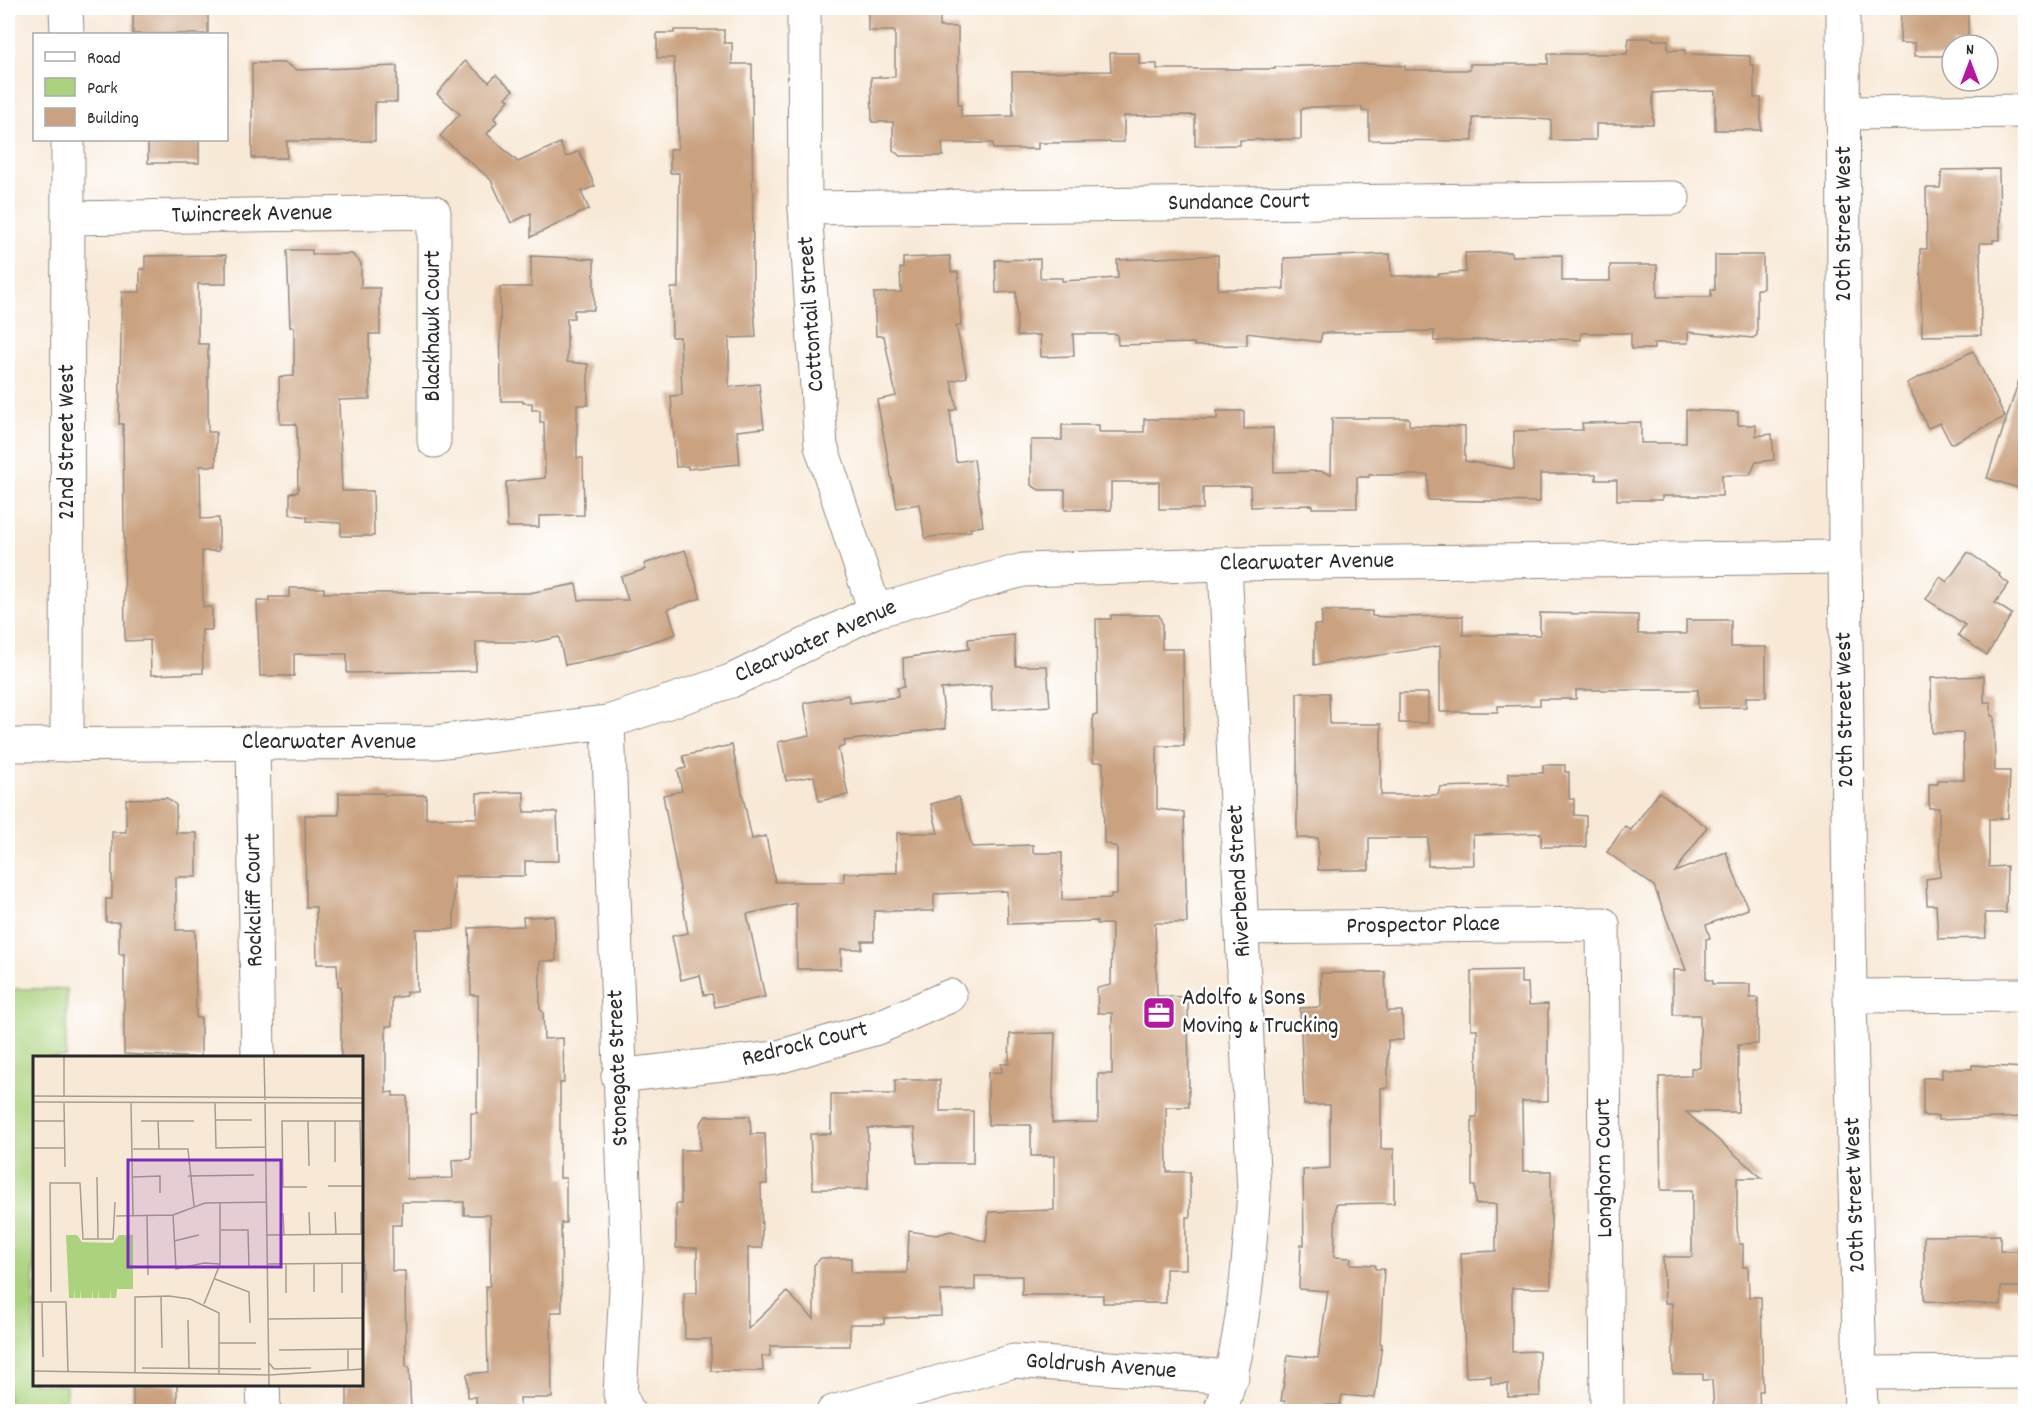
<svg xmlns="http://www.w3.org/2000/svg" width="2033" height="1419" font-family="Dekko,sans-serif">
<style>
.green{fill:#abd37e;stroke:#6b7f54;stroke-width:1.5}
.building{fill:#caa280}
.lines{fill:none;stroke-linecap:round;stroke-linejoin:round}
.minor-casing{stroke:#928a81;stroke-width:35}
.minor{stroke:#fff;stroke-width:33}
.labels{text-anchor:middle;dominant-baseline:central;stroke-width:5;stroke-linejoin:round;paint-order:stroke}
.street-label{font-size:24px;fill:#2b2b2b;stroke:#fff}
.poi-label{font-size:24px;fill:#2b2b2b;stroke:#fff;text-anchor:start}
.inset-road{fill:none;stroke:#a69d92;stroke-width:1.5}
.view{fill:#7b2cbf;fill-opacity:0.15;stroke:#7b2cbf;stroke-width:3}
.inset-edge{fill:none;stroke:#2b2b2b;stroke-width:3}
</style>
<rect width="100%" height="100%" fill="#fff"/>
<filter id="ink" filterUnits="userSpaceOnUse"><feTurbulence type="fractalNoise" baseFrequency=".0167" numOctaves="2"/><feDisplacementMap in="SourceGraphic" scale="12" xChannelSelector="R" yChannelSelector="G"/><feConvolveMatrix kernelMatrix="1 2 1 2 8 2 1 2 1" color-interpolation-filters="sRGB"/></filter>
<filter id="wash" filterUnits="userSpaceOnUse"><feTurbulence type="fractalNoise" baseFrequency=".008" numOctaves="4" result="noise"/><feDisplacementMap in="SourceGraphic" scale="24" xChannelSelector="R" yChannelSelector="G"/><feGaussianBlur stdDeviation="1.35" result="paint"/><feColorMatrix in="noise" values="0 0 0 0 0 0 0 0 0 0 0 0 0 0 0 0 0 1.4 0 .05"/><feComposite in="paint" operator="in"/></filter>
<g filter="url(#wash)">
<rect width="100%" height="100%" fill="#f8e9d7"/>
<polygon class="green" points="8,989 67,989 66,1057 34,1058 34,1384 66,1385 66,1411 8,1411"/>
<g id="blocks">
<g class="building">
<rect x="133" y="8" width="75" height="26"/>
<polygon points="868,8 940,8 940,27 958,27 958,105 961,105 961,117 1013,116 1012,72 1111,71 1110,53 1139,53 1139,64 1157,64 1157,69 1275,69 1275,67 1368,64 1405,66 1405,70 1470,70 1470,64 1548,64 1548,54 1627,54 1629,38 1653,38 1653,40 1668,40 1668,50 1685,50 1685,54 1750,56 1750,65 1754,65 1754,98 1761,98 1761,130 1715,130 1715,91 1666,92 1653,93 1653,124 1596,124 1596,140 1551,140 1551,120 1520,118 1473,118 1473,141 1369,140 1369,111 1362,111 1362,107 1313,107 1301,109 1301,139 1240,140 1240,145 1195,146 1195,115 1124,116 1124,142 1038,143 1038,149 993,149 993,143 942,143 943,156 900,156 893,150 893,122 872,122 871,77 895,77 895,31 868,31"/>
<polygon points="1901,8 1968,8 1968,45 1952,45 1952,56 1915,56 1915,43 1900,43"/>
<polygon points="674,30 724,30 724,43 732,43 732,64 752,64 753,292 756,337 729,338 729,387 759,384 764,428 737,431 740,464 688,469 688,466 676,467 671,396 682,395 680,337 672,337 671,288 678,288 679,173 670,173 670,149 678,149 677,89 675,89 674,58 657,58 657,33 674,33"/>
<polygon points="465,61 489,82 496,75 513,90 506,98 509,100 494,118 497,122 487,134 518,162 560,143 566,157 579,151 595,186 581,192 589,209 531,237 531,213 511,223 491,180 440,136 460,114 437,94"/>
<polygon points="252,63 285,63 297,70 397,66 397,102 375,102 375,141 287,141 287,158 252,158"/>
<rect x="148" y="140" width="51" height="23"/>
<polygon points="1999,169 2000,240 1993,240 1993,243 1980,243 1981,335 1922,336 1920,249 1927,249 1926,188 1940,188 1942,170"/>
<polygon points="287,250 312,250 312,254 352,254 361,263 361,288 380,288 380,334 369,334 370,399 339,400 342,491 373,491 374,536 341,536 341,523 307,521 307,517 290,514 290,493 298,492 297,428 295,424 280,424 279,377 294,376 294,327 290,327"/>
<polygon points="1511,252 1511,256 1562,255 1562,281 1610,281 1610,265 1657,265 1657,297 1711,297 1711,290 1715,290 1715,255 1763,255 1763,289 1757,289 1757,335 1753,338 1688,332 1688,343 1654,343 1654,349 1631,349 1631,333 1581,333 1581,340 1532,338 1434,341 1434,331 1322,333 1320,342 1247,333 1247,345 1194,346 1194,343 1118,345 1117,334 1073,334 1074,356 1041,357 1040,335 1017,336 1016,292 996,293 995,260 1040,259 1040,278 1062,278 1062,281 1118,278 1117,260 1218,255 1218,289 1284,289 1284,258 1390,254 1391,276 1437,276 1439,274 1466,272 1465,253"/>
<polygon points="226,255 226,284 198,284 198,344 208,344 208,432 216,432 216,466 200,466 201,519 219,518 219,551 202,551 203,607 212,607 212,630 202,630 203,673 151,675 150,640 125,641 123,424 119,424 122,292 140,292 140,269 145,269 145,256"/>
<polygon points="531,256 594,259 594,310 574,310 574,318 567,318 567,362 588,364 588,405 577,405 577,458 583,458 584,515 539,516 539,527 507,527 506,482 545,478 544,422 540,422 540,410 532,410 532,403 523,403 523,401 501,401 500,287 531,287"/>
<polygon points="950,256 951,272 958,272 961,326 956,326 967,377 951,381 957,409 950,411 956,462 974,459 983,526 970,528 971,531 925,538 919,504 897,508 877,400 896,396 884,336 876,336 874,293 901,292 900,268 903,268 903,258"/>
<polygon points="1973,351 2005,417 1951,444 1940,423 1928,428 1907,383"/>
<polygon points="2021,374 2025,374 2025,490 1987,478"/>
<polygon points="1686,410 1738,412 1738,425 1756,425 1756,436 1772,434 1774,460 1756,462 1750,475 1722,475 1722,496 1662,496 1662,500 1617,500 1617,480 1596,480 1596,474 1540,474 1540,502 1428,500 1428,475 1369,475 1369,477 1357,477 1357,508 1312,508 1312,505 1251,507 1250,486 1203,487 1203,509 1159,509 1159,482 1111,482 1111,510 1065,510 1065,490 1039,490 1031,485 1031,440 1062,440 1062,425 1099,425 1099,432 1144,432 1144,419 1217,419 1217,411 1244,411 1244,429 1273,428 1274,472 1320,471 1331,474 1332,418 1409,418 1409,425 1465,427 1465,461 1514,469 1514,431 1583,430 1582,423 1641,422 1641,443 1686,443"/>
<polygon points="685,550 701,598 668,609 676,634 609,656 565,665 559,637 535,642 476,642 476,671 347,673 347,654 294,654 294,676 260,676 257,601 269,601 269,597 289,597 289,588 324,588 324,593 529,593 576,584 579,600 628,600 621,577 646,569 644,564"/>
<polygon points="1968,552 2000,574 1999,576 2009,584 1995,603 2012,614 1987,655 1958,635 1965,625 1926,599 1940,577 1947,582"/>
<polygon points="1322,611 1372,611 1372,616 1388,617 1463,616 1463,635 1540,635 1540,613 1638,615 1638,634 1686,634 1686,620 1731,620 1731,647 1766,647 1766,697 1746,697 1746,707 1698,708 1698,690 1576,690 1576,699 1540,699 1540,705 1498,706 1498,712 1440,712 1440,646 1314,665 1314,625 1322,625"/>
<polygon points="1111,615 1159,615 1162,623 1162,649 1183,649 1184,746 1157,746 1157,809 1184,812 1187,923 1155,923 1157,996 1188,997 1189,1107 1166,1107 1167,1172 1190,1172 1190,1217 1186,1217 1186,1269 1166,1269 1166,1303 1103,1303 1103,1295 1022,1295 1022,1276 975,1276 975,1290 940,1291 941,1316 884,1318 884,1324 850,1324 850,1346 770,1346 770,1356 762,1356 763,1371 711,1371 711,1339 685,1339 684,1293 697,1293 697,1248 676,1248 676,1204 681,1204 681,1150 700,1150 700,1124 706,1116 750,1116 751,1134 765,1134 767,1184 761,1184 762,1248 748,1248 748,1329 787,1292 814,1319 814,1265 821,1258 851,1258 851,1273 907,1273 909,1231 937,1235 951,1231 986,1242 989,1212 1054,1210 1054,1156 1031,1156 1031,1125 988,1125 988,1073 1002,1072 1001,1064 1009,1064 1010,1034 1055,1033 1052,1123 1098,1122 1098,1074 1112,1074 1112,1013 1098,1013 1097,988 1111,985 1112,924 1097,924 1097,921 1008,924 1007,891 934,894 934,911 874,911 874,941 862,941 862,949 841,949 841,969 797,969 796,903 747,914 765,997 715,1007 712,994 704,995 700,975 681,980 672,936 688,933 663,795 682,791 678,770 686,768 683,756 732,745 752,839 766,836 775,882 844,882 844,873 897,873 897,833 938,833 931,804 959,797 972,847 1033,845 1033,853 1062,853 1062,900 1111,898 1111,894 1117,894 1117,847 1104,843 1103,762 1093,762 1093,715 1097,715 1096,619 1111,619"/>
<polygon points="1014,635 1016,666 1047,666 1050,706 992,710 991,685 941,689 946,728 844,741 845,746 838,748 848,795 819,801 814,776 786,781 778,742 810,735 804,703 848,695 850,703 898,697 897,688 904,687 903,658 969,649 968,639"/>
<polygon points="1984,676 1984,702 1991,702 1991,716 1994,716 1995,771 2010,771 2008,818 1989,819 1989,867 2007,866 2006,913 1985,913 1986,938 1938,939 1936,905 1927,905 1926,879 1940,877 1939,808 1929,808 1929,784 1938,784 1938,780 1964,780 1963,733 1932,733 1931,678"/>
<polygon points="1297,693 1329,693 1330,724 1381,724 1381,795 1438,795 1440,787 1509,785 1509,773 1543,773 1543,765 1565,765 1565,772 1569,772 1569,799 1574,799 1574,815 1586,816 1586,847 1541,847 1541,833 1473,835 1474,865 1428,866 1428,838 1369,838 1369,870 1318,870 1318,838 1297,838"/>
<rect x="1399" y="693" width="29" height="30"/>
<polygon points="524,792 524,812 557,812 559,861 525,861 525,876 454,876 454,929 416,929 417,992 406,992 406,996 392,998 392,1026 386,1026 386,1093 393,1092 393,1096 407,1096 407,1179 453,1178 452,1160 471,1159 471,1113 477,1113 478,995 471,995 469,928 524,926 523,917 554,916 556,961 540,961 540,1009 543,1012 544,1039 563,1038 564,1083 560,1083 560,1178 566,1178 566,1223 561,1223 562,1312 551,1312 552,1398 520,1398 520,1412 477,1412 476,1397 468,1397 467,1374 488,1372 486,1286 490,1286 490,1215 464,1215 464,1202 402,1202 402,1225 392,1225 392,1271 405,1271 406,1367 409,1367 411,1412 347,1412 347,1384 362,1384 362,1058 341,1058 341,986 338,986 337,964 317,964 316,907 306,907 305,815 339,815 339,793 384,793 384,795 426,795 426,818 477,818 477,793"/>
<polygon points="1659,792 1707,827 1675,872 1726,852 1748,909 1706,925 1710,938 1706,939 1706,980 1712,980 1712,984 1750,984 1750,998 1758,998 1758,1044 1738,1045 1738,1112 1686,1112 1762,1178 1737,1178 1737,1228 1739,1244 1743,1244 1743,1267 1748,1267 1749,1297 1761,1297 1763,1391 1759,1391 1760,1412 1714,1412 1712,1380 1703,1380 1703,1374 1673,1374 1672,1303 1665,1303 1663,1257 1692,1257 1692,1190 1661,1190 1659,1077 1691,1076 1691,1068 1700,1068 1700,1015 1673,1015 1673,970 1686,970 1654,886 1607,852 1625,826 1631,830"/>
<polygon points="167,798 176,805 176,833 197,833 197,877 176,877 176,930 195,930 196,1018 201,1018 201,1058 124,1054 124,954 119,954 119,922 106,922 106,899 112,899 112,832 126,832 126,799"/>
<polygon points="1521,970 1521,983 1528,983 1529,1005 1548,1004 1548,1101 1522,1101 1523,1171 1551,1171 1551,1288 1512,1288 1512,1352 1539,1351 1540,1396 1508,1397 1508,1384 1491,1384 1491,1376 1466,1377 1461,1253 1496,1251 1496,1204 1475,1204 1475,1186 1472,1186 1472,1117 1477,1117 1477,1029 1471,1029 1471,971"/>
<polygon points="1385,972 1387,1011 1402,1011 1403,1040 1388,1040 1388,1088 1381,1088 1381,1149 1394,1149 1394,1203 1336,1204 1334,1257 1351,1258 1350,1264 1375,1265 1375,1269 1384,1269 1380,1343 1382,1344 1375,1398 1342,1395 1340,1405 1312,1405 1311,1412 1284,1412 1285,1401 1281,1401 1288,1355 1318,1358 1328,1291 1299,1289 1301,1244 1304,1245 1303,1170 1330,1168 1330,1105 1304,1105 1300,1008 1321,1007 1321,973"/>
<polygon points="1972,1065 2025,1068 2025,1117 1938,1120 1938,1116 1923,1116 1923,1078 1942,1078 1942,1069 1972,1069"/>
<polygon points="895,1080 940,1080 940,1111 973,1111 973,1163 917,1163 914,1128 868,1128 868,1189 813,1189 810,1134 831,1134 831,1094 895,1094"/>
<polygon points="2000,1235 2000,1251 2025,1251 2025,1287 2001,1287 2001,1305 1924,1301 1924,1236"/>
<rect x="133" y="1384" width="44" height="28"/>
</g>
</g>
</g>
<g filter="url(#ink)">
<use href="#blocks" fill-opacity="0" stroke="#928a81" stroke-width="1.5"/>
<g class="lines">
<g class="minor-casing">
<g id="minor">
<polyline points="66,8 67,34"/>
<polyline points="804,8 805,208 821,446 875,611"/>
<polyline points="1843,8 1845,557 1850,996 1861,1412"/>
<polyline points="1845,113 2026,111"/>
<polyline points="805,208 1673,198"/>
<polyline points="70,218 434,212 434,441"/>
<polyline points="608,722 627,1271 620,1394 628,1412"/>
<polyline points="253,743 258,1058"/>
<polyline points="8,745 436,742 608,722 731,681 875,611 1023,570 1225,564 1845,557"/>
<polyline points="67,745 68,140"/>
<polyline points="1243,928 1603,924 1607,1412"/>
<polyline points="1850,996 2026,995"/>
<polyline points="618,1076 775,1058 877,1028 950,996"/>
<polyline points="1861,1373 2026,1372"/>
<polyline points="263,1384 264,1412"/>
<polyline points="833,1412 1014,1361 1232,1377"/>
<path d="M1220,1412c24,-70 28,-146 34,-219l-29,-629"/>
</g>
</g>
<use href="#minor" class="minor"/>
</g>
</g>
<defs>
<g id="office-square" transform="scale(1.725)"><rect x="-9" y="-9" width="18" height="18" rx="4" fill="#b5179e" stroke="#fff"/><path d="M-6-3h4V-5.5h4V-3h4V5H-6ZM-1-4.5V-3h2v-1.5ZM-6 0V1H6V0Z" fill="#fff"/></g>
</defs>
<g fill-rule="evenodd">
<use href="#office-square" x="1159" y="1013"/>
</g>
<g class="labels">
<g class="street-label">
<text transform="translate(1239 203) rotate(-1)">Sundance Court</text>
<text transform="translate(252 215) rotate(-1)">Twincreek Avenue</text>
<text transform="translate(1845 224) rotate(-90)">20th Street West</text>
<text transform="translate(812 314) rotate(-94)">Cottontail Street</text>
<text transform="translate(434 326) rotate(-90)">Blackhawk Court</text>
<text transform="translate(68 442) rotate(-90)">22nd Street West</text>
<text transform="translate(1307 563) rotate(-1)">Clearwater Avenue</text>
<text transform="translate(816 642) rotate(-24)">Clearwater Avenue</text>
<text transform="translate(1846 710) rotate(-91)">20th Street West</text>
<text x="329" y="743">Clearwater Avenue</text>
<text transform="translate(1240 881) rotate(-93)">Riverbend Street</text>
<text transform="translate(255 900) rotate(-91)">Rockcliff Court</text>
<text transform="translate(1423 926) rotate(-1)">Prospector Place</text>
<text transform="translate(805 1045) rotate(-14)">Redrock Court</text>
<text transform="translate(619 1068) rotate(-92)">Stonegate Street</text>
<text transform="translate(1605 1168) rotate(-91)">Longhorn Court</text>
<text transform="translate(1856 1195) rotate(-92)">20th Street West</text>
<text transform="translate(1101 1367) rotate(4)">Goldrush Avenue</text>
</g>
<g class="poi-label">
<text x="1182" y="999">Adolfo &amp; Sons<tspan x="1182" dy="28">Moving &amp; Trucking</tspan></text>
</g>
</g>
<g transform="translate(33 1056)">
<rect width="330" height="330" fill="#f8e9d7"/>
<path d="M33,179h11l5,7 31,1 6,-8h14v54h-16l-1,9h-5v-9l-1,9h-11v-9l-1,9h-5v-9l-1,9h-11v-9l-1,9h-5l-1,-9v9h-5z" fill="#abd37e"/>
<path class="inset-road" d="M31,1v39M231,1l1,43M0,40l330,2M0,46l330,1M31,46l1,65M182,46l1,46 50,-1M98,47l2,113M232,47l4,282M183,64h36M0,65h32M108,65h53M125,65l1,28M275,65l1,45M302,65v41M327,65l1,45M0,92h32M100,93h55l6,57M155,120l66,-1M64,121l1,62M100,121l27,-1v17M295,130h35M274,131h-24l-1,-66h81M276,156l1,23M302,156l1,23M328,156v22M250,157l1,22M140,159l3,54 28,-6 16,1M83,160l57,-1 32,-12 61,-1M114,160l1,59M188,174h27l1,38M234,179l96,-1M141,185l25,-6M253,207v30M309,207v30M235,208l95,-1M182,223l34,13 1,31M18,236l-1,-109h30l3,56h30l2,-37M281,236v-28M128,240l1,52M0,246h33l2,70M9,246l1,55M171,248l16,-40v-61M235,263l95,-1M155,264l1,49M186,287h37M246,294l84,-1M236,307l5,6 37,-1M109,312l119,1M315,313v-20M0,315l236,4 94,-6M102,318v-77l34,-1 21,3 29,14v61"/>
<path class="view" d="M95,104h153v107h-153z"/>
<rect width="330" height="330" class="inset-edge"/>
</g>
<rect width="2033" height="1419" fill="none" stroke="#fff" stroke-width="30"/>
<rect x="33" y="33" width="195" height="108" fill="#ffffff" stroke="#aaaaaa" stroke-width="1.5"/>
<rect x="45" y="52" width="30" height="9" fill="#ffffff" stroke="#aaaaaa" stroke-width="1.5"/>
<text x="87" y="63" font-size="18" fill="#2b2b2b">Road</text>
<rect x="45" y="78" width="30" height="18" fill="#abd37e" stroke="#aaaaaa" stroke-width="1.5"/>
<text x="87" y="93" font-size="18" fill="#2b2b2b">Park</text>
<rect x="45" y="108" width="30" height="18" fill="#caa280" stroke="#aaaaaa" stroke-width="1.5"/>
<text x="87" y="123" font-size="18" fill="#2b2b2b">Building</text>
<g transform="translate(1970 63)"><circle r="28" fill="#ffffff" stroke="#aaaaaa" stroke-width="1.5"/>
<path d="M0-4.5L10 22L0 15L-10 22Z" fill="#b5179e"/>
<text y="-9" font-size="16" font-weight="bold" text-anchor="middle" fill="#2b2b2b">N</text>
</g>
</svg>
